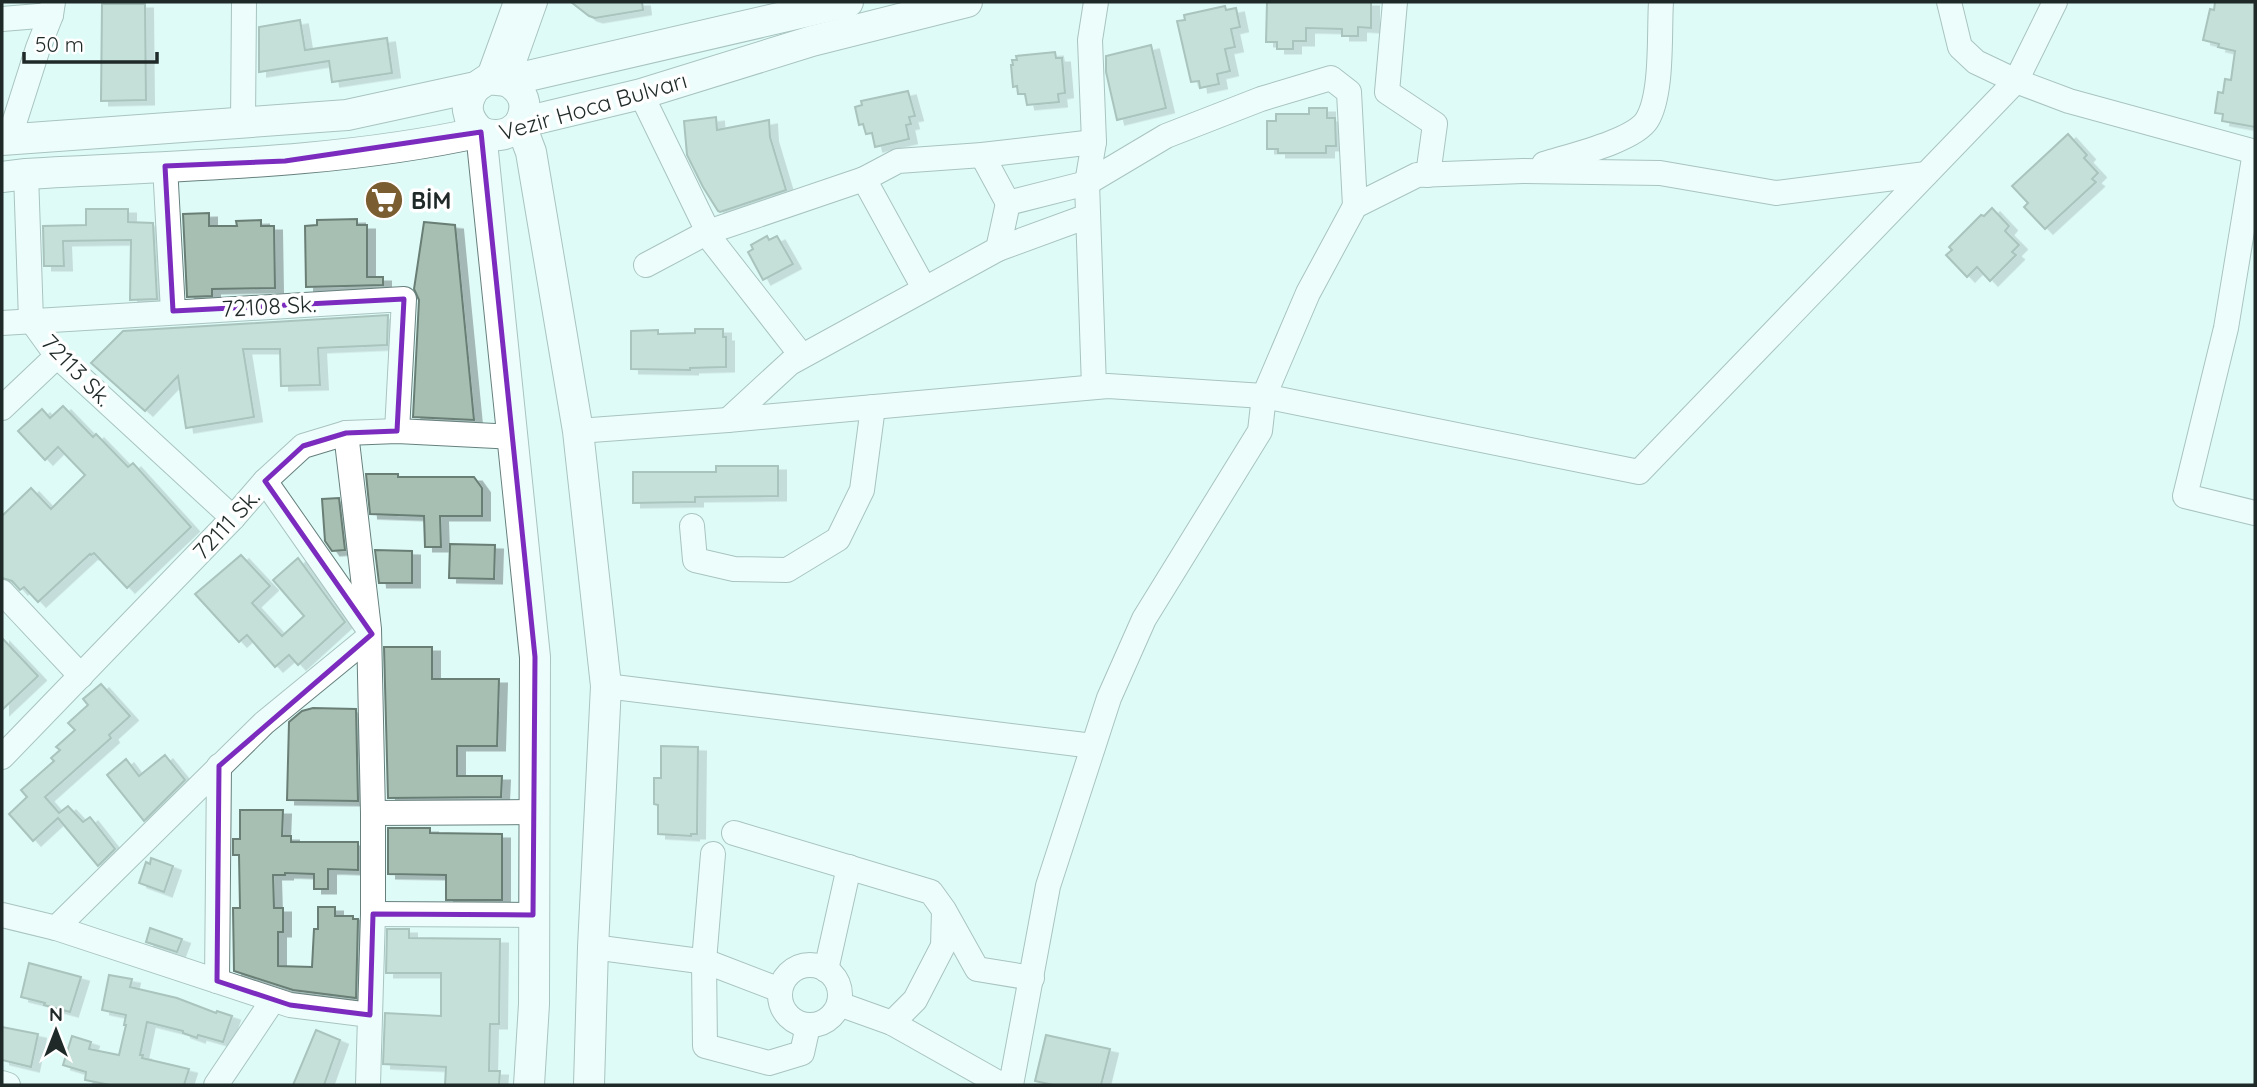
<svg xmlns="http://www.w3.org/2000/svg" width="2257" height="1087" font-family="Quicksand,sans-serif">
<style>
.building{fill:#a7beb3;stroke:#697f75;stroke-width:2;filter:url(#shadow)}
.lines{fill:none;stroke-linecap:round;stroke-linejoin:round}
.minor-casing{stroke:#67807d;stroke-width:26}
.major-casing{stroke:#67807d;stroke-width:32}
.minor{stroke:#fff;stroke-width:24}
.major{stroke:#fff;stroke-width:30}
.marked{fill:none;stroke:#7b2cbf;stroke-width:5;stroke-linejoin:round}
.labels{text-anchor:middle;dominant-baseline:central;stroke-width:7;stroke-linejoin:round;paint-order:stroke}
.street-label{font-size:23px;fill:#1f2a28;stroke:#fff}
.poi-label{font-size:23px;font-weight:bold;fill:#1f2a28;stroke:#fff;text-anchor:start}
</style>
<defs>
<filter id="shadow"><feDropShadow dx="8" dy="4.5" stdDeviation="0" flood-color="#0004"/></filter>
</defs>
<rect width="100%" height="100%" fill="#dffbf8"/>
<g class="building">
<polygon points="571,2 642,2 643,10 595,18 589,16"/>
<polygon points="1267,2 1371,2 1371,28 1358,27 1358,36 1342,36 1342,29 1306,28 1306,41 1293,41 1293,49 1277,49 1277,42 1266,42"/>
<polygon points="2215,2 2255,2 2255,127 2222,121 2223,114 2215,113 2218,92 2223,93 2225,79 2231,80 2235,51 2218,47 2219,44 2203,40 2210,9 2214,10"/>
<polygon points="102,4 145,4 146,100 101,101"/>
<polygon points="1225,6 1226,10 1236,8 1240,27 1231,29 1235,47 1225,49 1230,71 1217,74 1219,84 1200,88 1199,81 1191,82 1177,21 1185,20 1184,15"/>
<polygon points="300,20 305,50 387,38 392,73 332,82 329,61 259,72 259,27"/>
<polygon points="1151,45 1166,108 1117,120 1106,72 1106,56"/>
<polygon points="1055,52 1056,58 1062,58 1065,93 1058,94 1059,102 1027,105 1025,94 1018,94 1017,86 1013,87 1011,65 1013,65 1012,60 1017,60 1016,56"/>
<polygon points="908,91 915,116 909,117 911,124 906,125 909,139 875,147 872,133 866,134 863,124 859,125 855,107 862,105 861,101"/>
<polygon points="1309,108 1327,108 1327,118 1335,118 1336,146 1326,146 1326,153 1278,153 1278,149 1267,149 1267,121 1276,121 1276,114 1309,114"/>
<polygon points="716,117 717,130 769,120 770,137 786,190 720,212 718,211 703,187 687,155 684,121"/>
<polygon points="2068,134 2087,155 2084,158 2098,173 2092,179 2096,182 2045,229 2024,207 2028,203 2012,186"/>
<polygon points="1992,208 2009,226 2005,231 2019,245 2012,252 2016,255 1990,281 1977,267 1967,277 1946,255 1952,250 1949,247 1981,215 1984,216"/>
<polygon points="86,209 128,209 128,222 153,223 157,299 130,300 131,240 63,241 64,266 44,266 43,226 86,225"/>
<polygon points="209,213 209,226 237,226 236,221 261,220 261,226 274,226 275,288 212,289 212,296 187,297 183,214"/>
<polygon points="357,219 357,225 367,225 367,277 383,277 383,285 306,287 305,226 317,225 317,220"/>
<polygon points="424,222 455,225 474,420 413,417 419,300 414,289"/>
<polygon points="767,236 769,240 777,236 793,264 763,280 748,252 753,249 751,245"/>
<polygon points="388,315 387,345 318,348 320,385 281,386 280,349 243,349 254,417 186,428 178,376 145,411 91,363 123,331"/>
<polygon points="695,329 723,329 723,337 726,337 726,367 690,368 690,370 631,369 631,331 658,330 658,334 695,333"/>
<polygon points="63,406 93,437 96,434 128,467 133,463 191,527 127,588 94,553 91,555 90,554 38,602 24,587 20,590 12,581 2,578 2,516 31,488 51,509 85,475 58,447 45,460 18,431 42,409 50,418"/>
<polygon points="716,466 778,466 778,496 695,497 695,502 633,503 633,472 716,472"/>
<polygon points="366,474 398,474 398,477 474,477 482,488 482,516 440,516 441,547 425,547 424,516 370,514"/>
<polygon points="339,498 345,550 332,551 325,541 322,499"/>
<polygon points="450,544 495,545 494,579 449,578"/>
<polygon points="375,550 412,551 412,583 379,583"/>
<polygon points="241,555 270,586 252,603 282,636 304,616 273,580 298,558 345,622 298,665 289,655 275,667 247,635 239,642 195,594"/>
<polygon points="2,638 38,676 2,710"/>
<polygon points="384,647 432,647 432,679 499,679 497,746 457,746 457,776 502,776 501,797 388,798"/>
<polygon points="101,684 130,716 109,735 111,738 45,797 59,813 68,806 83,822 90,817 115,849 98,866 58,818 33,841 9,814 27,797 21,790 54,761 51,758 60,750 56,747 75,730 68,723 88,705 83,699"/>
<polygon points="313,708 356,709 358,801 287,800 289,722 302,711"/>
<polygon points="661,746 698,747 697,834 691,834 691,836 658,834 658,805 654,804 654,778 661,778"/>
<polygon points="165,755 185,780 144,821 107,775 126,759 139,776"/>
<polygon points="240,810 283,810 282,836 291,836 291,842 358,842 358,870 328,869 328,889 314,889 314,874 285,873 285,875 273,875 274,908 283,908 283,932 278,932 278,966 312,967 314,929 318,929 318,907 335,907 335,916 353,916 353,919 358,919 356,998 293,990 234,971 233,908 240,908 239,855 233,855 233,839 240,839"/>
<polygon points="388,828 430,828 430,833 502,834 502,900 446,900 446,875 388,874"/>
<polygon points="151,858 173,866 164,892 139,883 146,862 150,864"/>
<polygon points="150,928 182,939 177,952 146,942"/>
<polygon points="387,929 409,929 409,938 500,939 499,1024 490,1024 489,1071 500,1071 499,1085 445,1085 446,1067 383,1064 385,1013 441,1016 441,973 386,973"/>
<polygon points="29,963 81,977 70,1012 44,1005 45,1003 21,997"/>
<polygon points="109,975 132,979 130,987 177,998 216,1013 217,1011 232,1016 223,1042 198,1035 197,1038 183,1033 183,1031 147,1022 140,1055 143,1055 142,1058 189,1069 184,1085 110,1085 85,1080 86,1072 63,1065 72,1036 91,1042 89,1049 119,1055 126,1025 124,1025 126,1015 102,1010"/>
<polygon points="2,1027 38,1034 31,1067 2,1060"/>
<polygon points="316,1030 340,1040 324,1085 293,1085"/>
<polygon points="1046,1035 1110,1049 1101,1085 1053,1085 1035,1081"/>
</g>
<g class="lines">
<g class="minor-casing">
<g id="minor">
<polyline points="1395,2 1387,92 1435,124 1428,175"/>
<polyline points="1949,2 1960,47 1976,62 2016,81 2069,101 2255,152"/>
<polyline points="2,19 51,15"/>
<polyline points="488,79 516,2"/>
<polyline points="507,81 535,2"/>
<polyline points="641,94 713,242 802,356"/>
<polyline points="243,122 244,2"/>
<polyline points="9,139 38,48 51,15 53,2"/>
<polyline points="2255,152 2226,328 2185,496 2255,513"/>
<polyline points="982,155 1008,203"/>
<path d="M1544,164c25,-8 90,-23 103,-44 16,-26 12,-88 14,-118"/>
<polyline points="165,166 173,311"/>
<polyline points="26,174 31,320 57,356 233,518"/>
<polyline points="864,179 924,288"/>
<polyline points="998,249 1088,216"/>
<polyline points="646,265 708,232 864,179 898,161 982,155 1094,142"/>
<polyline points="2,323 404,299 397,431"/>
<polyline points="1094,387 1087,183 1094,142 1090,40 1096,2"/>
<polyline points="2,408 57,356"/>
<polyline points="728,420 790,363 998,249 1008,203 1087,183 1166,136 1261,99 1331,78 1349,92 1355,206"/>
<polyline points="578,431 728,420 1108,386 1264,396 1639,472 2016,81 2055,2"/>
<polyline points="346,433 369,629 373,813 373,914 368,1085"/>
<polyline points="265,481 367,627"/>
<polyline points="692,526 695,560 734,569 787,570 838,539 862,490 873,407"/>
<polyline points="2,592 81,676"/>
<polyline points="606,686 1093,746"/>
<polyline points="2,757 233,518 265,481 303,446 346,433 397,431 513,437"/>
<polyline points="373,813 535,812"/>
<polyline points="734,833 931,892 944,910 977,969 1032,978"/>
<polyline points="713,854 704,961 705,1046 769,1063 802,1053 808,1026"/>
<polyline points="373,914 533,915"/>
<polyline points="2,915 56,928 290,1005 370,1015"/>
<polyline points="56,928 264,723 369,637"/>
<polyline points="593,947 707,962 780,990"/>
<circle cx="810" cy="995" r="30"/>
<polyline points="826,970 849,867"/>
<polyline points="217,981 219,766"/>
<polyline points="839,1004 892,1023 1002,1085"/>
<polyline points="892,1023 915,1000 943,946 944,911"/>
<polyline points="2,1083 8,1085"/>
<polyline points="216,1085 273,1000"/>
<polyline points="1011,1085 1048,886 1109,698 1144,619 1260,431 1264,396 1308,293 1355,206 1417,175 1523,171 1660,173 1776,193 1926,174"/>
</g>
</g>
<g class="major-casing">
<g id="major">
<path d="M507,81c17,10 22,24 13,42l11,29 47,279 28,255 -13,261 -4,138"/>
<path d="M476,87c-13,16 -10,32 5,45l54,525 -1,347 -5,81"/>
<polyline points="2,140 347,115 476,87 488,79 507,81 848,2"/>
<path d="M2,177l24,-3c152,-9 306,-9 455,-42 15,6 29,4 39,-9l121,-29 171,-53 155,-39"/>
</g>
</g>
<use href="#minor" class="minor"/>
<use href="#major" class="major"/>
</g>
<path d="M0 0H2257V1087H0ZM481,132l54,525 -2,258 -160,-1 -3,101 -80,-10 -73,-24 2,-215 153,-132 -107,-153 38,-35 43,-13 51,-2 7,-132 -231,12 -8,-145 120,-5z" fill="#dffbf8" fill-opacity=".55" fill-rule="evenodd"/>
<path class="marked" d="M481,132l54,525 -2,258 -160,-1 -3,101 -80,-10 -73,-24 2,-215 153,-132 -107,-153 38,-35 43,-13 51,-2 7,-132 -231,12 -8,-145 120,-5z"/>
<defs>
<g id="supermarket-disc" transform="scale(2.0125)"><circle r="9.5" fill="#7a5e31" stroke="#fff"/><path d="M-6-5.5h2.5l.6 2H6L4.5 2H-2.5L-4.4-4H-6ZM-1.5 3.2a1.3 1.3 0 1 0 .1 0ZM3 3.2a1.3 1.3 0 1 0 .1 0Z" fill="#fff"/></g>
</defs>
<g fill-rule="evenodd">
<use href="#supermarket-disc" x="384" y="200"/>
</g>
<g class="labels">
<g class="street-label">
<text transform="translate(593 106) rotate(-16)">Vezir Hoca Bulvarı</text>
<text transform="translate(269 306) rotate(-3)">72108 Sk.</text>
<text transform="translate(77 370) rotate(46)">72113 Sk.</text>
<text transform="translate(226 524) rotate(-47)">72111 Sk.</text>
</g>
<g class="poi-label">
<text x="411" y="200">BİM</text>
</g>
</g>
<rect width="2257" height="1087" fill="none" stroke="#1f2a28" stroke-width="7"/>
<g transform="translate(56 1031)" stroke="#ffffff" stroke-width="5" paint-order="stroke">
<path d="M0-5L12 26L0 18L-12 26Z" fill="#1f2a28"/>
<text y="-10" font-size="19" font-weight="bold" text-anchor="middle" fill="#1f2a28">N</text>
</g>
<path d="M24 52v10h133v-10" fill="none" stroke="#1f2a28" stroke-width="3.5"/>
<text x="35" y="52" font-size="21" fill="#1f2a28" stroke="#ffffff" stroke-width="5" paint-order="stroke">50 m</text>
</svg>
